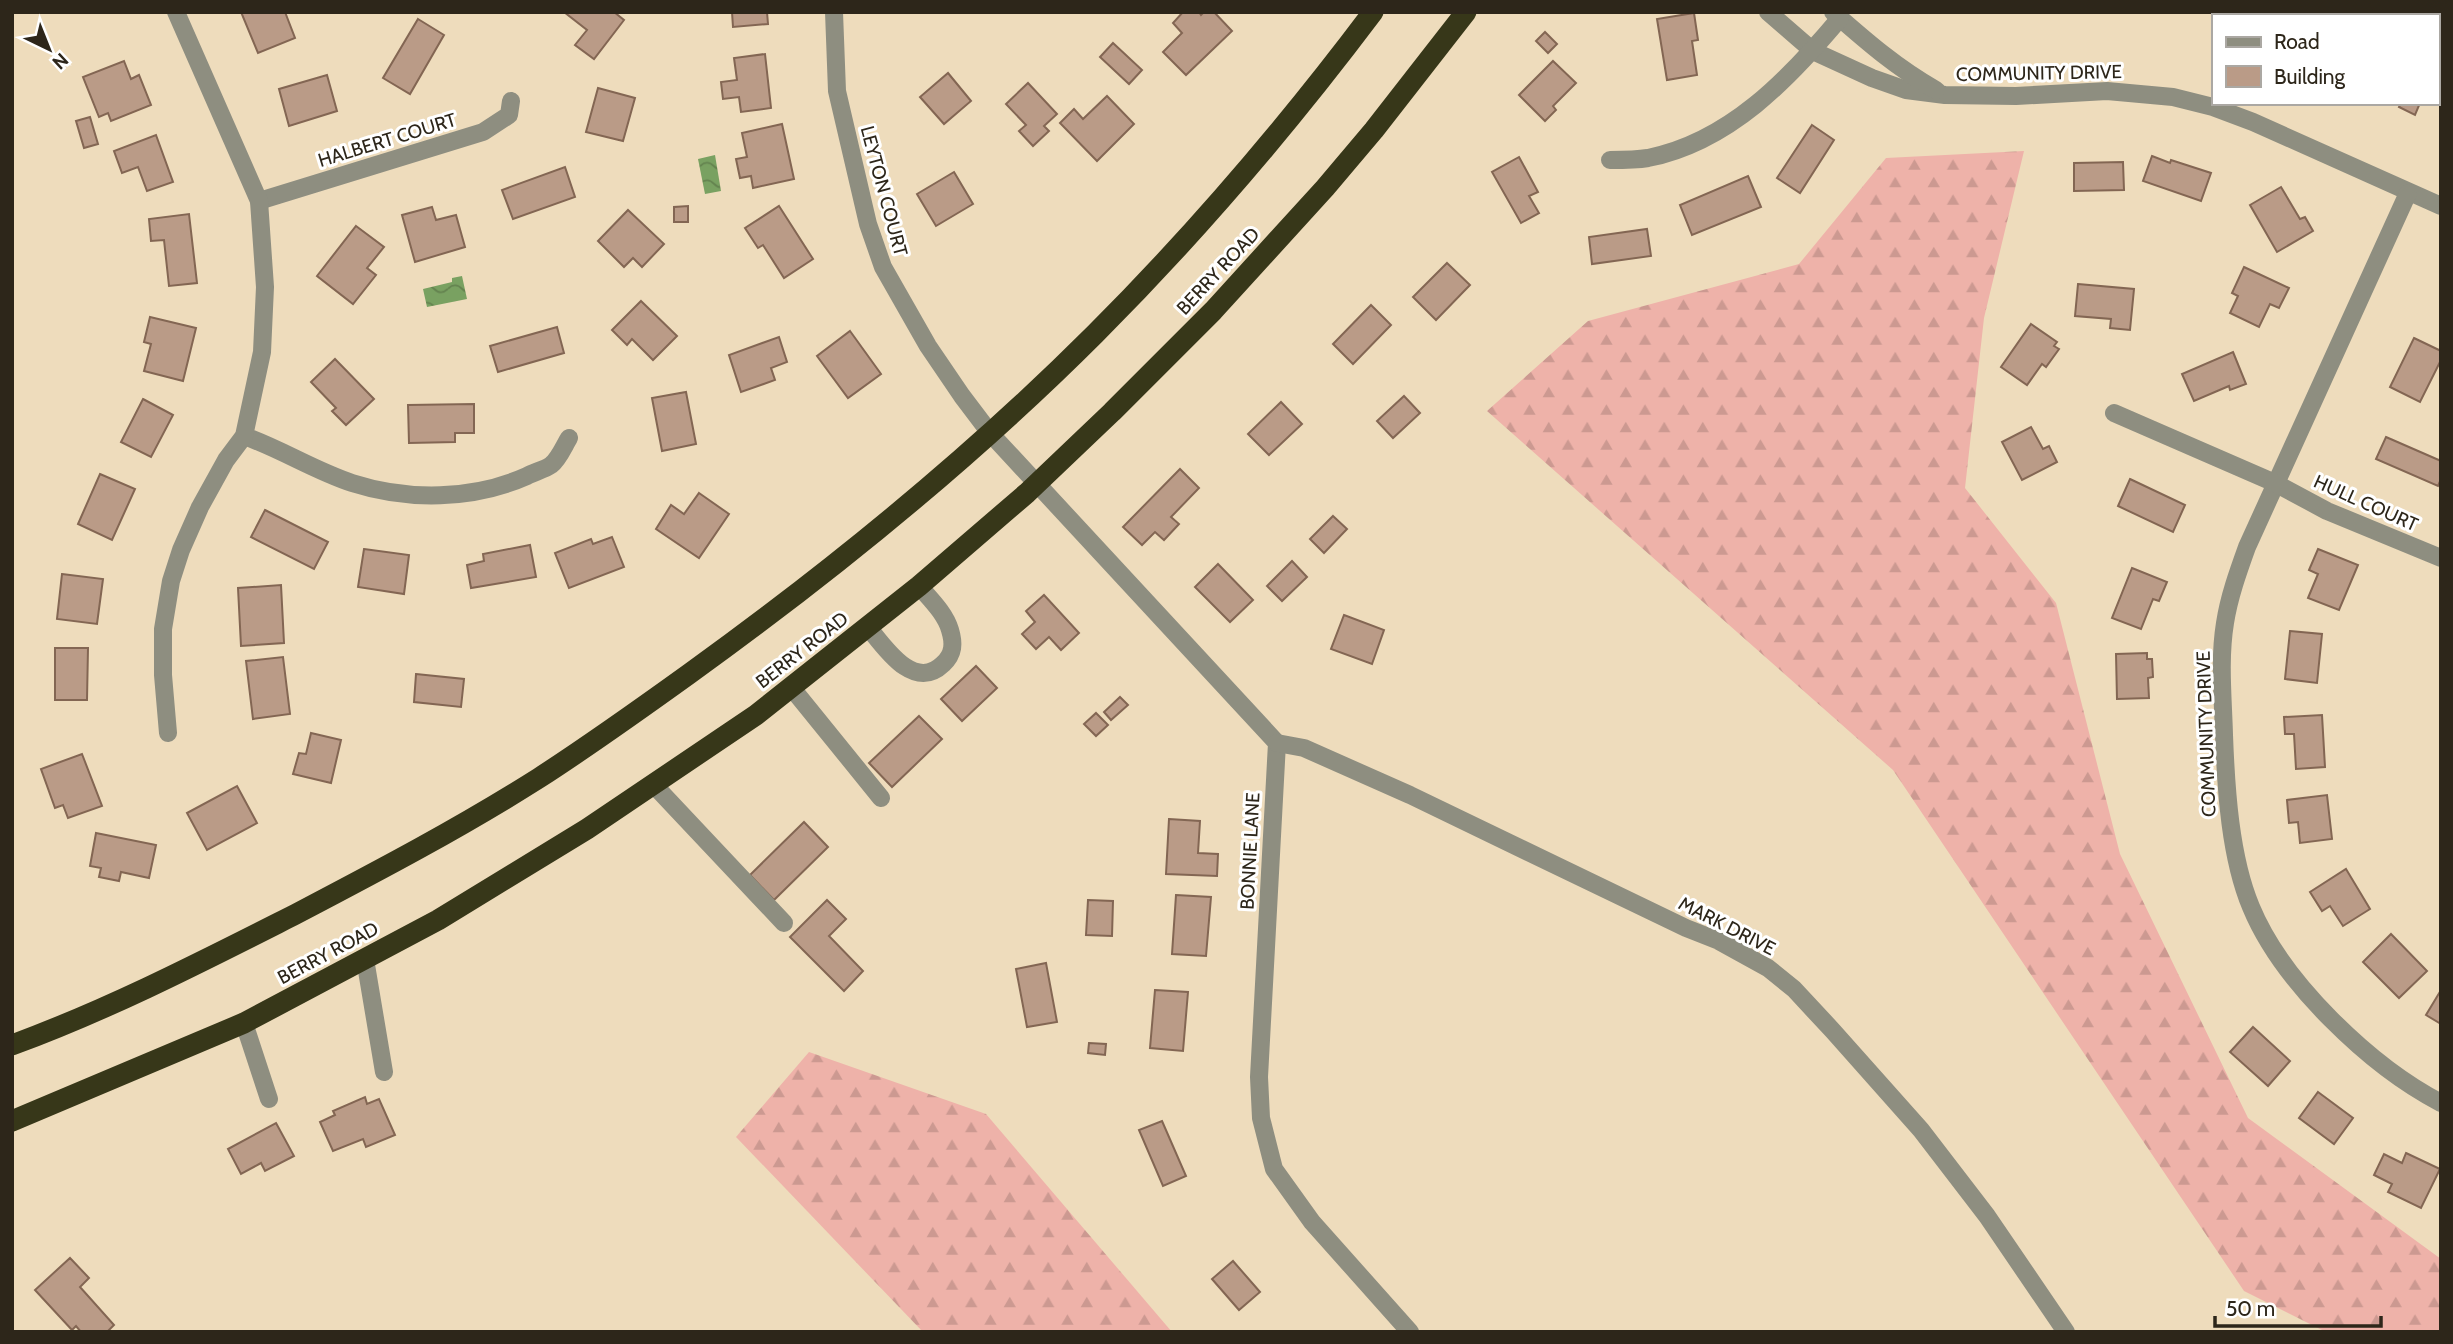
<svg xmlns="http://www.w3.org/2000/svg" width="2453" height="1344" font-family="Cabin,sans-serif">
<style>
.forest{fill:url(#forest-firs)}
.water{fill:url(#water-waves)}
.building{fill:#ba9b87;stroke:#836653;stroke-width:2}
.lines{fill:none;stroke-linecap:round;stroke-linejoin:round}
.street{stroke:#8e8e80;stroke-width:18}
.highway{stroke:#373719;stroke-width:21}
.labels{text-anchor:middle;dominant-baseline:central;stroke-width:6;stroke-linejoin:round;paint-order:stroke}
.street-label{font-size:19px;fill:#2d261a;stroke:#fff}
</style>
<defs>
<pattern id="forest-firs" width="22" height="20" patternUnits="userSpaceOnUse" patternTransform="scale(1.75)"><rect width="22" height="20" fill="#eeb2a9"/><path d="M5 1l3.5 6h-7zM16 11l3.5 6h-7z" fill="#cc9991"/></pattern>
<pattern id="water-waves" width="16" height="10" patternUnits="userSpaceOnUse" patternTransform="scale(1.75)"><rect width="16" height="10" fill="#79a161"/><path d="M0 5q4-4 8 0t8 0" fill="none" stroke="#64834f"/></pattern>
</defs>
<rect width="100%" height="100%" fill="#eedcbc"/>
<g class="forest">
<polygon points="2024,151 1984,318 1965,488 2056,603 2120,854 2248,1118 2441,1259 2441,1332 2326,1332 2244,1291 1893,770 1487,411 1588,321 1799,264 1886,158"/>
<polygon points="809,1052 986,1114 1172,1332 923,1332 736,1137"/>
</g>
<g class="water">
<polygon points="715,155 721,191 705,194 698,159"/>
<polygon points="462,276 467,299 427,307 423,289 452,282 452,278"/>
</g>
<g class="building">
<polygon points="241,12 285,12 295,38 258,53"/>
<polygon points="564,12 614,12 624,20 594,59 575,45 587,30"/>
<polygon points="732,12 767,12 768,24 733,27"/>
<polygon points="1183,12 1199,12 1201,15 1204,12 1214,12 1232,31 1186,75 1163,52 1182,33 1173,23"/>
<polygon points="2222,12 2272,12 2271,16 2220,16"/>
<polygon points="1694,13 1698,40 1692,41 1697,75 1667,80 1657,19"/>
<polygon points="418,19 444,35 410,94 383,78"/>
<polygon points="1545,32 1557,44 1548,53 1536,41"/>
<polygon points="1113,43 1142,70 1129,84 1100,57"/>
<polygon points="765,54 771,108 741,112 739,97 723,99 721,82 737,80 734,58"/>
<polygon points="124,61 131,79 139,75 151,105 111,121 108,113 99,117 83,77"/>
<polygon points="1553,61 1576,83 1553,106 1556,110 1545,121 1519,95"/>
<polygon points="948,73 971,101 944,124 920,97"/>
<polygon points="327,75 337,111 289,126 279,89"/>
<polygon points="1028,83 1057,114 1044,126 1049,131 1033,146 1019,131 1026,125 1006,104"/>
<polygon points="598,88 635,98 623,141 586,132"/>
<polygon points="1107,96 1134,124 1097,161 1060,123 1074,109 1083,119"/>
<polygon points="2401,103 2420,103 2415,115 2399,107"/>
<polygon points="90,117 98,144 84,148 76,121"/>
<polygon points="782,124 794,179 753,188 751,176 740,178 736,159 747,157 742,133"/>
<polygon points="1812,125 1834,140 1800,193 1777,178"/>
<polygon points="156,135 173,182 147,191 138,167 122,173 114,151"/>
<polygon points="2152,156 2170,163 2171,160 2211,173 2201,201 2143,181"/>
<polygon points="1519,157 1538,192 1529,196 1539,213 1521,223 1492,172"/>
<polygon points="2123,162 2124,190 2074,191 2074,163"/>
<polygon points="565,167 575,197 513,219 502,190"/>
<polygon points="954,172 973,204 936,226 917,194"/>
<polygon points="1748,176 1761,207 1692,235 1680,205"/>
<polygon points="2281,187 2300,219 2305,217 2313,231 2277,252 2250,205"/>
<polygon points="688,206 688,222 674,222 674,207"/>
<polygon points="779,206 813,259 784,278 763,245 758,248 745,228"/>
<polygon points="432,207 436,220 456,215 465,247 415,262 402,215"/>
<polygon points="628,210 664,244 642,267 633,258 624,267 598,241"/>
<polygon points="189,214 197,283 169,286 164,240 151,241 149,219"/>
<polygon points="356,226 384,247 367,268 376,275 353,304 317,276"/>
<polygon points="1647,229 1651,256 1592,264 1589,237"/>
<polygon points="1447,263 1470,285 1436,320 1413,297"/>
<polygon points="2244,267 2289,288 2279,308 2270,304 2259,327 2230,313 2238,296 2232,293"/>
<polygon points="2078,284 2134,289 2130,330 2110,328 2111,319 2075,316"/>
<polygon points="641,301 677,336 653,360 632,339 627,345 612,330"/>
<polygon points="1371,305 1391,325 1353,364 1333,344"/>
<polygon points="150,317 196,328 183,381 144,371 151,344 144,342"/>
<polygon points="2031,324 2057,342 2054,346 2059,349 2046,367 2042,364 2027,385 2001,367"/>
<polygon points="557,327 564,353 498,372 490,346"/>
<polygon points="850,331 881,374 848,398 817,356"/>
<polygon points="779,337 787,362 771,368 775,380 741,392 729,355"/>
<polygon points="2414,338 2441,351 2441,360 2420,402 2390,387"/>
<polygon points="2233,352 2246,384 2230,390 2229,386 2194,401 2182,374"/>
<polygon points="335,359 374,399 346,425 332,411 336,408 311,382"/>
<polygon points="686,392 696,444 662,451 652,398"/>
<polygon points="1404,396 1420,413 1393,438 1377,421"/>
<polygon points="143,399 173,415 151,457 121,442"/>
<polygon points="1281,402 1302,424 1269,455 1248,434"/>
<polygon points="474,404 474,433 455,433 455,442 409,443 408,405"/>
<polygon points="2031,427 2043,449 2049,446 2057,462 2022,480 2002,442"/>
<polygon points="2386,437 2441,461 2441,479 2438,486 2376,459"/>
<polygon points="1180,469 1199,488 1171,517 1179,524 1164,540 1155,532 1142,545 1123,527"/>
<polygon points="100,474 135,489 112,540 78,524"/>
<polygon points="2130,479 2185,505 2173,532 2118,506"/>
<polygon points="699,493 729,514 699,558 656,529 671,505 684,514"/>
<polygon points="265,510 328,542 314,569 251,537"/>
<polygon points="1333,516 1347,529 1324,553 1310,539"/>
<polygon points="612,537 624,567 569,588 555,553 591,539 593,544"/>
<polygon points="530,545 536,577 471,588 467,565 484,561 483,554"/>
<polygon points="364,549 409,555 404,594 358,587"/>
<polygon points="2318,549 2358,565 2339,610 2308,598 2318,574 2309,570"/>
<polygon points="1292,561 1307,577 1282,601 1267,586"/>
<polygon points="1218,564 1253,600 1230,622 1195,587"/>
<polygon points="2132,568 2167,582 2159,601 2153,599 2141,629 2112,618"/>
<polygon points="62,574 103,579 97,624 57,619"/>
<polygon points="281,585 284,643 241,646 238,588"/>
<polygon points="1044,595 1079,633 1061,650 1049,637 1036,649 1022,634 1035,622 1026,611"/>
<polygon points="1344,615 1384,630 1372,664 1331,649"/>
<polygon points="2290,631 2322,634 2317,683 2285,679"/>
<polygon points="55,648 88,648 87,700 55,700"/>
<polygon points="2147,653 2147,659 2152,659 2153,677 2148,678 2149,698 2117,699 2116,654"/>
<polygon points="283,657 290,714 253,719 246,661"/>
<polygon points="976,666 997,688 962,721 941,699"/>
<polygon points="416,674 464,679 461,707 414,702"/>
<polygon points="1120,697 1128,705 1111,720 1104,712"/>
<polygon points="1096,713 1108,725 1096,736 1084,724"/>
<polygon points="2322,715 2325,767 2296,769 2294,734 2285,734 2284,717"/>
<polygon points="919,716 942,739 892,787 869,763"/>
<polygon points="311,733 341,740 331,783 293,774 299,753 306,754"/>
<polygon points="82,754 102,806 68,818 63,805 55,808 41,769"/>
<polygon points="237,786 257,823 207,850 187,813"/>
<polygon points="2327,795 2332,839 2300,843 2298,822 2289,823 2287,800"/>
<polygon points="1169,819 1200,821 1198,853 1218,854 1217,876 1166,874"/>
<polygon points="804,822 828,847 774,900 750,875"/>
<polygon points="96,833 156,845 149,878 121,872 119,881 99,877 101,868 90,866"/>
<polygon points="2346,869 2370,909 2343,926 2330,906 2322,911 2310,892"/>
<polygon points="1176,895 1211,897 1206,956 1172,954"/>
<polygon points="827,900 846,919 829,936 863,971 844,991 790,937"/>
<polygon points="1088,900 1113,901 1112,936 1086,935"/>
<polygon points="2391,934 2427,971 2399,998 2363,962"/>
<polygon points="1046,963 1057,1022 1027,1027 1016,969"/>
<polygon points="1155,990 1188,992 1183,1051 1150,1048"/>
<polygon points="2441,990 2441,1024 2426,1015"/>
<polygon points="2253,1027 2290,1061 2268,1086 2230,1052"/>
<polygon points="1089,1043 1106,1044 1105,1055 1088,1053"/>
<polygon points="2318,1092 2353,1118 2334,1144 2299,1118"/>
<polygon points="365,1097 367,1104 379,1099 395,1135 366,1147 363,1139 333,1151 320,1122 335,1115 333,1111"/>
<polygon points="1162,1121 1186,1176 1163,1186 1139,1130"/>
<polygon points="276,1123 294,1156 265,1171 261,1163 241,1174 228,1149"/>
<polygon points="2406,1153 2440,1169 2421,1208 2388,1192 2392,1184 2374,1175 2384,1154 2402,1163"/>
<polygon points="70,1258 89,1278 80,1287 114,1325 107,1332 81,1332 76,1326 72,1330 35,1290"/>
<polygon points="1233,1261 1260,1292 1239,1310 1212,1279"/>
</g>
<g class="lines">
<g class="street">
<polyline points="834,12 837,91 868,224 883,267 928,346 962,396 990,433 1277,743 1259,1077 1261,1118 1274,1169 1312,1222 1410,1332"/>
<polyline points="1768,12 1813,51 1872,78 1906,90 1945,95 2016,96 2107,91 2173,97 2213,107 2253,122 2441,206"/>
<path d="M1833,12c33,29 64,56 103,78"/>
<path d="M1610,160c13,0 26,0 38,-2 81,-16 141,-79 192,-140"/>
<path d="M2408,193l-161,354c-9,25 -18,50 -22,76 -6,37 -2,75 -1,112 2,54 6,122 27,172 31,75 119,159 190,196"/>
<polyline points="259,201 483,132 509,115 511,101"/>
<polyline points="2114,413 2275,483 2327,511 2441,558"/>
<path d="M244,436c37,13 71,35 108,47 56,18 121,17 175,-7 7,-4 17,-6 24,-11 8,-6 13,-19 18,-27"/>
<path d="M868,627c17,21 46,65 75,37 11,-10 11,-21 7,-34 -5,-17 -20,-31 -31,-44"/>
<polyline points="791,687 881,798"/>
<polyline points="168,733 163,675 163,629 171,581 181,550 200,507 226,460 244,436 262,352 265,287 259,201 176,12"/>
<polyline points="1277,743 1304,748 1410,795 1686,928 1719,941 1768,968 1794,989 1833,1031 1921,1130 1987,1216 2066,1332"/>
<polyline points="653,784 784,923"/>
<polyline points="365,959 384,1072"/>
<polyline points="244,1023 269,1099"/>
</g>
<g class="highway">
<path d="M12,1045c98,-36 191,-84 284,-131 82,-43 164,-86 243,-136 51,-33 100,-68 150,-104 143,-103 281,-215 406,-340 100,-100 193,-209 278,-322"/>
<polyline points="12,1121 244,1023 438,920 587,829 756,715 919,586 1027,493 1112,412 1213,311 1325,188 1374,130 1466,12"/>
</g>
</g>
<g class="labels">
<g class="street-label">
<text transform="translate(2039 73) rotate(-1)">COMMUNITY DRIVE</text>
<text transform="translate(387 140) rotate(-17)">HALBERT COURT</text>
<text transform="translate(884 191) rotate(75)">LEYTON COURT</text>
<text transform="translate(1218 271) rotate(-47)">BERRY ROAD</text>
<text transform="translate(2366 503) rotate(24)">HULL COURT</text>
<text transform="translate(802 650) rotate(-38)">BERRY ROAD</text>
<text transform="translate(2206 734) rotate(-92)">COMMUNITY DRIVE</text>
<text transform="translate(1250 851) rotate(-87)">BONNIE LANE</text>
<text transform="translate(1727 926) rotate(27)">MARK DRIVE</text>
<text transform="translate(328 953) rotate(-28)">BERRY ROAD</text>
</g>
</g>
<rect width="2453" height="1344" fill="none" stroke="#2d261a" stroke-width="28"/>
<rect x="2212" y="14" width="228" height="91" fill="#ffffff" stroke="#aba8a3" stroke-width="2"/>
<rect x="2226" y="37" width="35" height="10" fill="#8e8e80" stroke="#aba8a3" stroke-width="2"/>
<text x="2274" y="49" font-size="21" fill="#2d261a">Road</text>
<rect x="2226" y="66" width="35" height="21" fill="#ba9b87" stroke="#aba8a3" stroke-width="2"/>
<text x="2274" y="84" font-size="21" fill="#2d261a">Building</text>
<g transform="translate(49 49) rotate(137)" stroke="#ffffff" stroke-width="5" paint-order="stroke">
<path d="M0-5L12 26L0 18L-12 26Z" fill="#2d261a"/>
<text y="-10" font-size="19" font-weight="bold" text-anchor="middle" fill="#2d261a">N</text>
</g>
<path d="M2215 1316v10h166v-10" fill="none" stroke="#2d261a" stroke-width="3.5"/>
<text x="2226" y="1316" font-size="21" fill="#2d261a" stroke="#ffffff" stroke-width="5" paint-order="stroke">50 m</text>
</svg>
